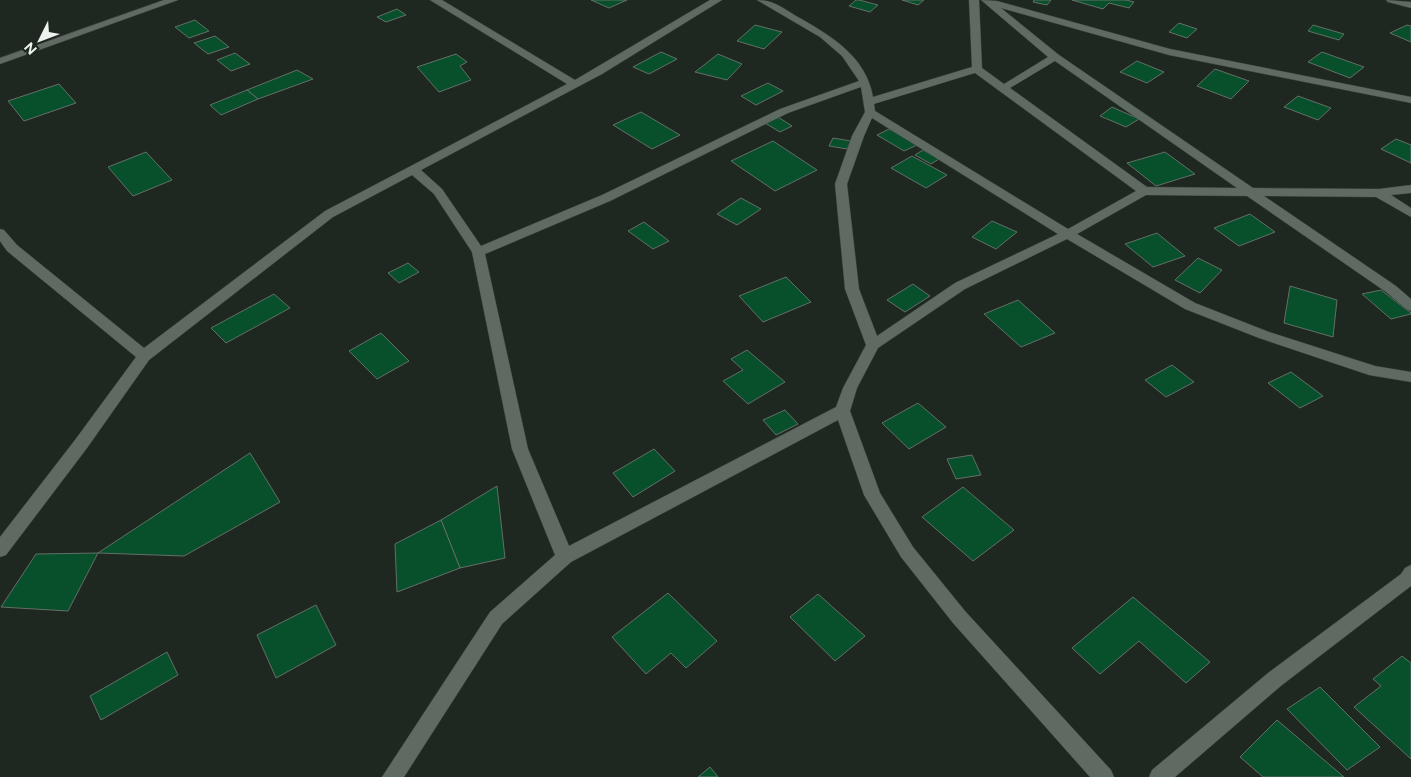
<svg xmlns="http://www.w3.org/2000/svg" width="1411" height="777" font-family="Figtree,sans-serif">
<style>
.building{fill:#084f2b;stroke:#646f67}
.lines{fill:none;stroke-linecap:round;stroke-linejoin:round}
.minor-casing{stroke:#3a423d;stroke-width:1}
.minor{fill:#5e6a62;fill-rule:evenodd}
</style>
<rect width="100%" height="100%" fill="#1e2821"/>
<g class="building">
<polygon points="591,0 627,0 609,8"/>
<polygon points="856,0 859,0 878,5 870,12 849,6"/>
<polygon points="902,0 924,0 918,5"/>
<polygon points="1034,0 1051,0 1047,5 1033,2"/>
<polygon points="1072,0 1126,0 1134,2 1129,8 1109,3 1103,9"/>
<polygon points="397,9 406,15 386,22 377,17"/>
<polygon points="195,20 209,31 189,38 175,27"/>
<polygon points="1179,23 1197,29 1187,38 1169,32"/>
<polygon points="755,25 782,32 764,49 737,41"/>
<polygon points="1313,25 1344,34 1339,40 1308,31"/>
<polygon points="1407,25 1411,26 1411,42 1390,33"/>
<polygon points="215,36 229,47 208,54 194,43"/>
<polygon points="661,52 677,59 649,74 633,67"/>
<polygon points="1322,52 1364,67 1350,78 1308,62"/>
<polygon points="235,53 250,64 231,71 217,60"/>
<polygon points="456,54 467,62 460,66 471,80 439,92 417,67"/>
<polygon points="718,54 742,64 727,80 695,72"/>
<polygon points="1137,61 1164,72 1147,83 1120,72"/>
<polygon points="1215,69 1249,81 1231,99 1197,86"/>
<polygon points="297,70 313,79 258,99 247,90"/>
<polygon points="768,83 783,91 756,105 741,96"/>
<polygon points="59,84 76,103 24,121 8,101"/>
<polygon points="247,90 258,99 221,115 210,105"/>
<polygon points="1298,96 1331,108 1318,120 1284,107"/>
<polygon points="1112,107 1139,119 1126,127 1100,116"/>
<polygon points="641,112 680,135 652,149 613,125"/>
<polygon points="778,117 792,126 780,132 765,123"/>
<polygon points="889,129 917,145 904,151 877,135"/>
<polygon points="833,138 851,141 847,149 829,146"/>
<polygon points="1396,139 1411,145 1411,163 1381,149"/>
<polygon points="773,141 817,170 775,191 731,161"/>
<polygon points="923,150 939,159 931,164 915,155"/>
<polygon points="146,152 172,180 133,196 108,167"/>
<polygon points="1165,152 1195,174 1156,186 1127,163"/>
<polygon points="912,156 947,175 926,188 891,168"/>
<polygon points="741,198 761,209 737,225 717,214"/>
<polygon points="1250,214 1275,232 1239,246 1214,228"/>
<polygon points="992,221 1017,232 996,249 972,237"/>
<polygon points="644,222 669,241 653,249 628,231"/>
<polygon points="1157,233 1185,256 1153,267 1125,244"/>
<polygon points="1198,258 1222,270 1200,293 1175,280"/>
<polygon points="408,263 419,272 399,283 388,273"/>
<polygon points="786,277 811,302 763,322 739,296"/>
<polygon points="913,284 930,296 905,312 887,300"/>
<polygon points="1290,286 1337,300 1333,337 1284,323"/>
<polygon points="1381,290 1411,313 1411,314 1391,319 1362,294"/>
<polygon points="274,294 290,308 226,343 211,328"/>
<polygon points="1018,300 1055,333 1021,347 984,314"/>
<polygon points="381,333 409,361 377,379 349,351"/>
<polygon points="747,350 785,382 748,404 723,381 743,370 731,359"/>
<polygon points="1172,365 1194,382 1166,397 1145,380"/>
<polygon points="1291,372 1323,396 1300,408 1268,383"/>
<polygon points="918,403 946,427 909,449 882,423"/>
<polygon points="785,410 798,424 776,435 763,420"/>
<polygon points="654,449 675,471 633,497 613,473"/>
<polygon points="250,453 280,502 184,556 98,553"/>
<polygon points="972,455 981,475 956,479 947,459"/>
<polygon points="497,486 505,558 460,568 441,520"/>
<polygon points="963,487 1014,530 973,561 922,517"/>
<polygon points="441,520 460,568 397,592 395,544"/>
<polygon points="98,553 68,611 1,607 36,554"/>
<polygon points="668,593 717,641 686,668 671,653 646,674 612,637"/>
<polygon points="818,594 865,636 835,661 790,617"/>
<polygon points="1133,597 1210,662 1186,683 1139,641 1100,674 1072,648"/>
<polygon points="316,605 336,645 276,678 257,635"/>
<polygon points="167,652 178,675 101,720 90,696"/>
<polygon points="1402,656 1411,663 1411,759 1354,707 1381,686 1373,679"/>
<polygon points="1320,687 1380,747 1347,770 1287,709"/>
<polygon points="1277,720 1344,777 1263,777 1240,757"/>
<polygon points="710,767 718,777 698,777"/>
</g>
<g class="lines">
<g class="minor-casing">
<g id="minor">
<polygon points="164,0 178,0 0,64 0,58"/>
<path d="M430,0h12l133,80 135,-80h12l-120,74 -181,96 21,19 39,57 121,-51 178,-86 79,-28 -17,-25 -22,-19 -63,-37c16,0 26,8 39,16 34,19 70,40 77,81l99,-30 -3,-67h10l3,68 22,16 44,-27 -67,-57 16,1 173,48 241,48v6l-242,-48 -168,-47 58,47 194,133 126,1 32,-4v8l-20,2 20,13v9l-35,-20 -112,-1 132,90 15,13v12l-5,-2 -20,-17 -139,-96 -101,-1 -69,39 118,69 74,29 106,34 36,6v10l-42,-7 -110,-37 -74,-29 -118,-70 -102,50 -87,59 -21,40 -7,23 30,82 33,54 52,64 146,159 3,7h-24l-137,-154 -52,-66 -37,-62 -26,-75 -267,142 -69,62 -98,153h-22l108,-165 65,-57 -43,-106 -40,-197 -38,-58 -22,-19 -79,42 -184,143 -62,88 -81,107 -6,2v-20l75,-97 61,-83 -129,-106 -7,-10v-12l4,1 13,15 127,103 181,-137 242,-127zM1055,61l182,127 -90,-1 -137,-99zM975,73l161,118 -68,38 -193,-118 -1,-7zM861,87l4,25 -13,24 -17,48 10,105 21,56 -23,43 -7,19 -267,139 -41,-97 -43,-195 125,-53 178,-88zM872,118l186,116 -103,49 -78,53 -18,-47 -12,-105 17,-48z"/>
<polygon points="1386,0 1411,2 1411,8 1388,2"/>
<polygon points="1411,565 1411,586 1282,685 1175,777 1149,777 1152,770 1268,673 1401,574 1405,568"/>
</g>
</g>
<use href="#minor" class="minor"/>
</g>
<g transform="translate(40 40) rotate(228)" stroke="#1e2821" stroke-width="4" paint-order="stroke">
<path d="M0-4L9 19L0 12L-9 19Z" fill="#ecf2ed"/>
<text y="-8" font-size="14" font-weight="bold" text-anchor="middle" fill="#ecf2ed">N</text>
</g>
</svg>
